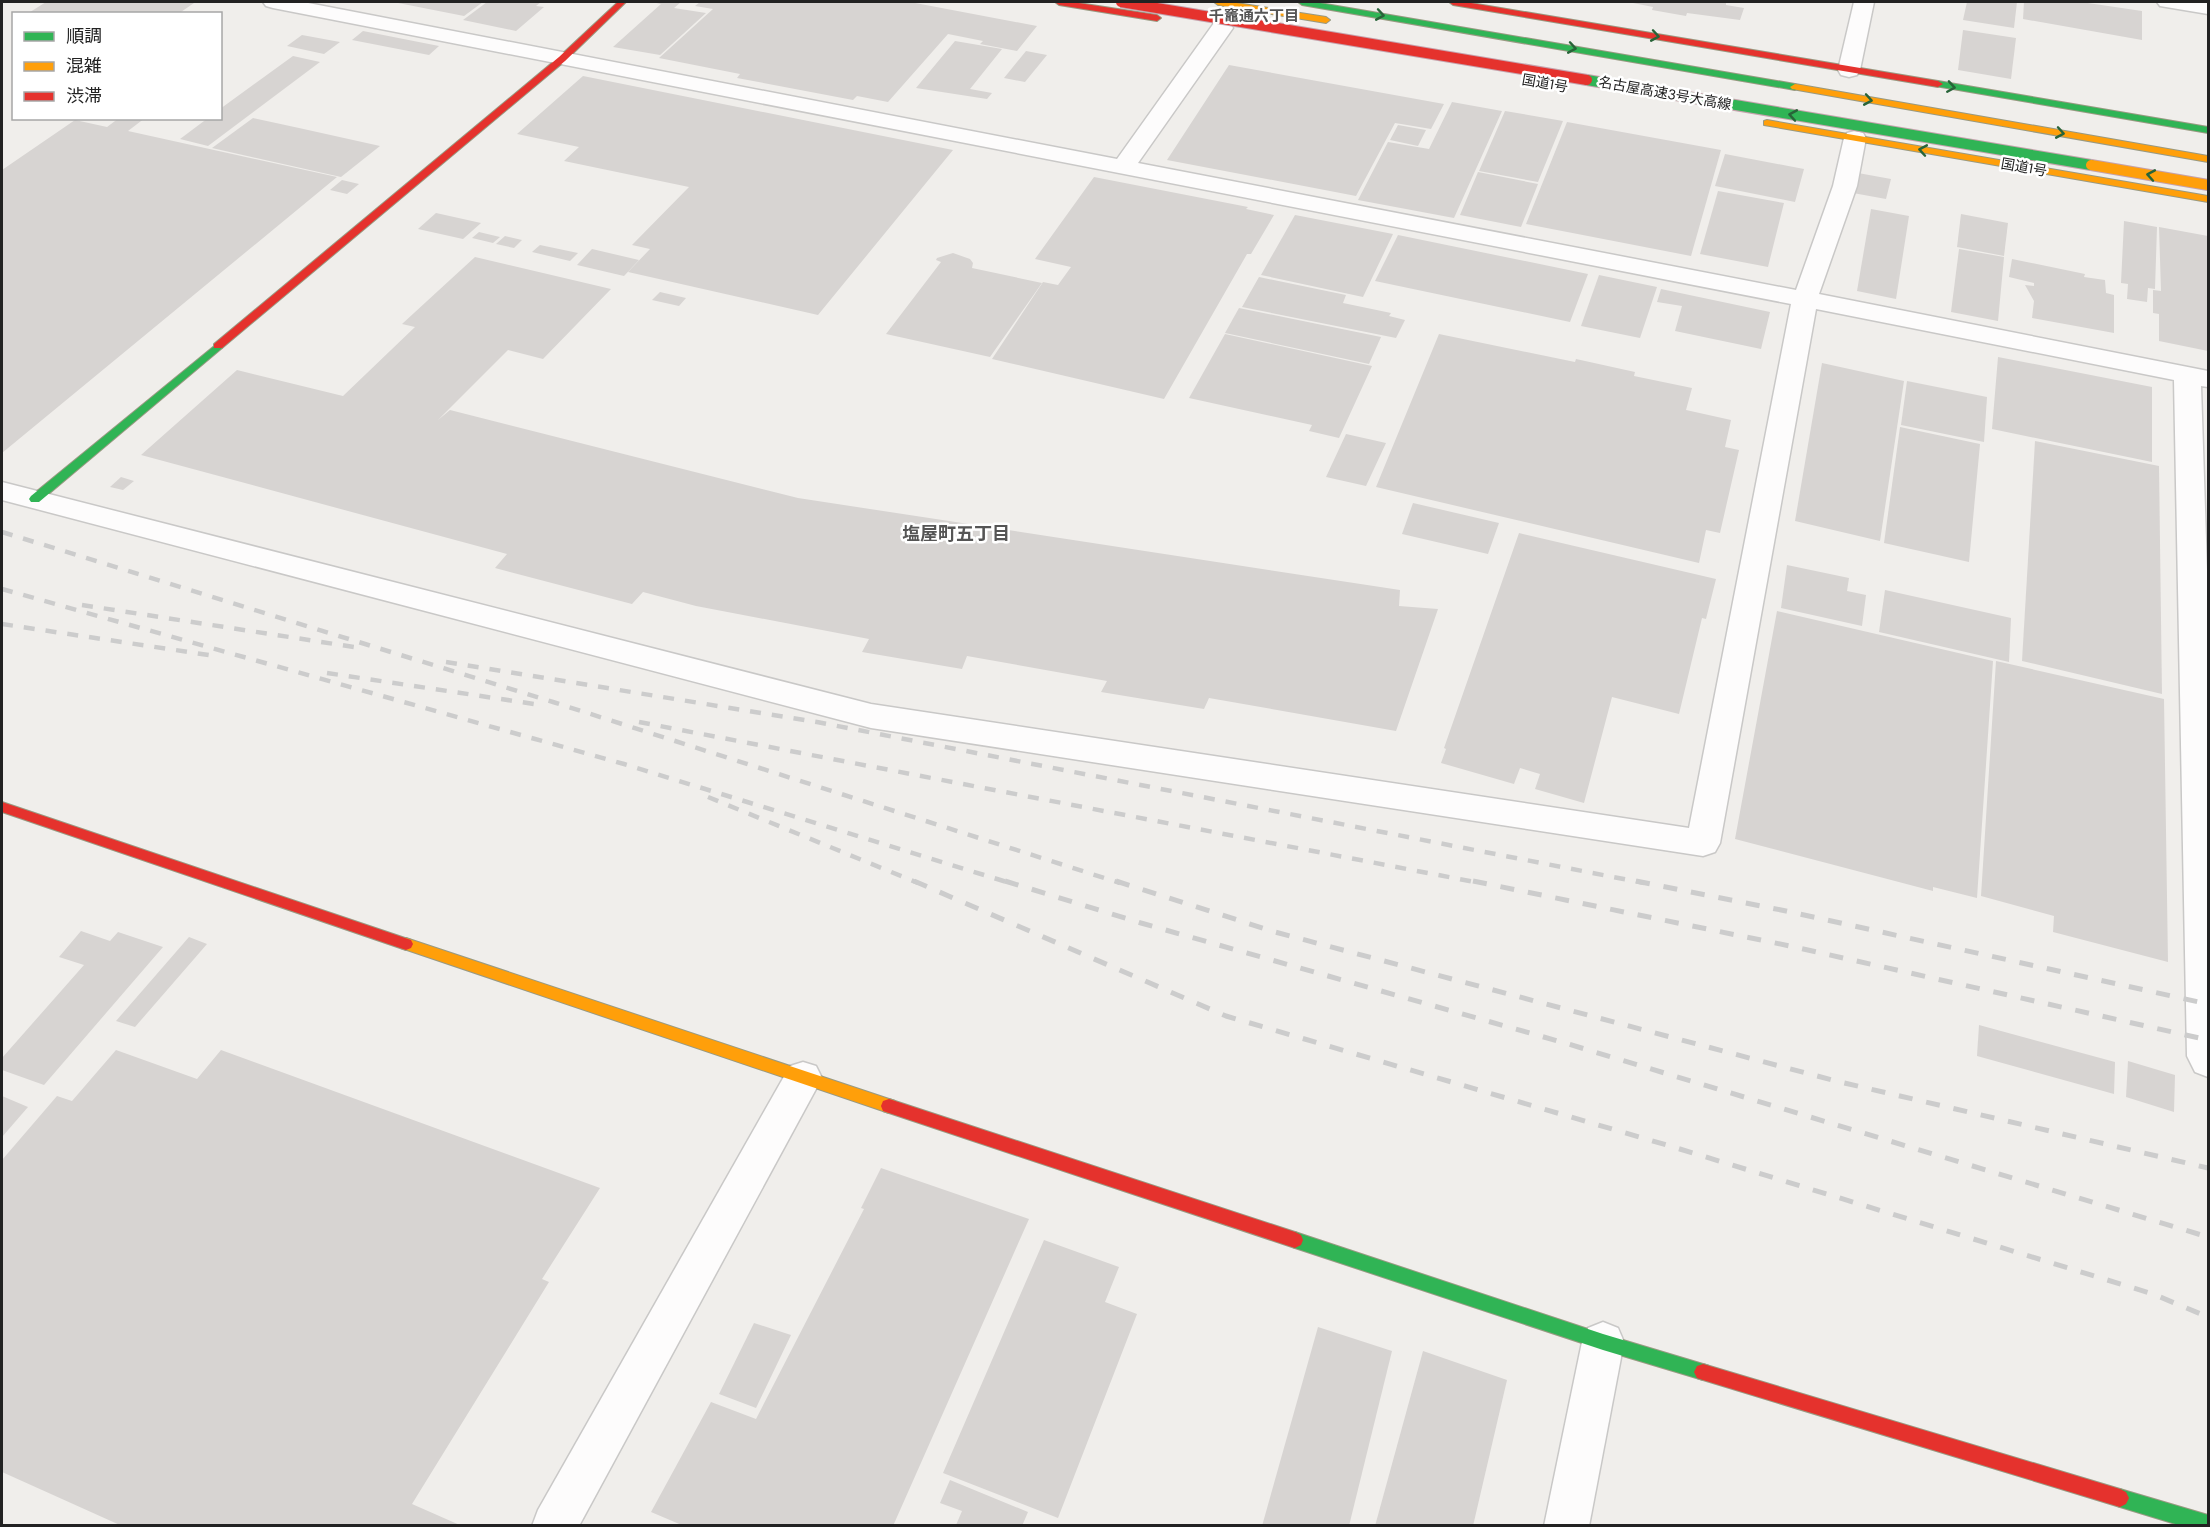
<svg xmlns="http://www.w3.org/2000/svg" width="2210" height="1527" font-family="'DM Sans','Noto Sans JP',sans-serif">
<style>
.building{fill:#d7d4d2}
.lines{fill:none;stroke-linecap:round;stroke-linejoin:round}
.street-casing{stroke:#c9c8c7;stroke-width:3}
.fast-casing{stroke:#999a82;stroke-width:2}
.slow-casing{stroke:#999a82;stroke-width:2}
.jam-casing{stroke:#999a82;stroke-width:2}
.street{fill:#fdfcfc;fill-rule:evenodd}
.fast{fill:#30b455;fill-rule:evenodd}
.slow{fill:#ff9f0a;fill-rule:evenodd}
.jam{fill:#e5322d;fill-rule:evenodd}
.rail-far1{stroke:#ccc;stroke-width:4.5;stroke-dasharray:11 11;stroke-linecap:butt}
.rail{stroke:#ccc;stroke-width:5;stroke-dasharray:14 14;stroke-linecap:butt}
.fast-bridge-casing{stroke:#c5a2ac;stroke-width:12;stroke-linecap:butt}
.slow-bridge-casing{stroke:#c5a2ac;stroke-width:12;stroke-linecap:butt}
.jam-bridge-casing{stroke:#c5a2ac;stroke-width:12;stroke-linecap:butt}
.fast-bridge{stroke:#30b455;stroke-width:10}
.slow-bridge{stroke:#ff9f0a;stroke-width:10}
.jam-bridge{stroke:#e5322d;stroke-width:10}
.oneway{stroke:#286439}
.labels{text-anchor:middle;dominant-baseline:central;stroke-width:5;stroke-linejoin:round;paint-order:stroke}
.far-street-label{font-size:14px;fill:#222;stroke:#fff}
.far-neighbourhood-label{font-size:15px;font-weight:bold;fill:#555;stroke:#fff}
.neighbourhood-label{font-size:18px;font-weight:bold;fill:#555;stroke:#fff}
</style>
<rect width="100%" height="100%" fill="#f0eeeb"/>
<g class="building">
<polygon points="46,2 186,2 194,3 178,14 27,14"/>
<polygon points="393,2 483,2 464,16"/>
<polygon points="487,2 541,2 536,6 544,7 516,31 463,20"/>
<polygon points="652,2 681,2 674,8 706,13 660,55 613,47 661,4"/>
<polygon points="700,2 910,2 1037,26 1017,51 980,44 983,41 948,34 888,102 857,96 853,100 737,78 740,74 659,58 713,9 695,6"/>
<polygon points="1628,2 1726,2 1726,5 1744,8 1740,20 1687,13 1686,16 1652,10 1653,7"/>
<polygon points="1967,2 2017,2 2014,28 1963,20"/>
<polygon points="2024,2 2081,2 2142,11 2142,40 2023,19"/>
<polygon points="1963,30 2016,38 2011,79 1958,70"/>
<polygon points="363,31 439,46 429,55 352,40"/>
<polygon points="302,35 340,42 324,54 287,46"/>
<polygon points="955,41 1002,49 970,89 992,93 987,99 916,88"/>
<polygon points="1026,51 1047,55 1025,82 1004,78"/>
<polygon points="293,56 320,62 208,146 180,139 208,118 220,118 220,109"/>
<polygon points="1229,65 1444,104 1431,129 1395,123 1356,196 1167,160"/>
<polygon points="583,76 953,150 818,315 628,272 650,249 632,245 689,187 564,161 579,147 517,134"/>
<polygon points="1452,102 1502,111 1454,218 1358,200 1388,142 1429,149"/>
<polygon points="1505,111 1563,121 1538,182 1479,171"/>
<polygon points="119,118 145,118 128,131 337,177 2,453 2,170 75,120 107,127"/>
<polygon points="253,118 299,128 380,146 341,177 212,148"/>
<polygon points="1567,122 1721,150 1691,256 1526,224"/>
<polygon points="1398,125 1426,130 1418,146 1390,140"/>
<polygon points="1725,154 1804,169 1795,202 1715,186"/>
<polygon points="1478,172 1538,184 1521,227 1460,215"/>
<polygon points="1858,173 1891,179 1886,199 1853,193"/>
<polygon points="1094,177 1248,207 1246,209 1274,215 1251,254 1247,254 1164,399 992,359 1043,282 1058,285 1071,267 1035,259"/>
<polygon points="342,180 359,184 347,194 330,190"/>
<polygon points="1718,191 1784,203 1768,267 1700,254"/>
<polygon points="1871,209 1909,216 1896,299 1857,291"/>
<polygon points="436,213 481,223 463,239 418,229"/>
<polygon points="1961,214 2008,223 2004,256 1957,247"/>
<polygon points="1295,215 1393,234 1363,297 1261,275"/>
<polygon points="2124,221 2157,227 2155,289 2148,288 2147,302 2127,299 2128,284 2121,283"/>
<polygon points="2159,227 2208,236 2208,351 2159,341 2159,314 2153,313 2153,290 2161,291"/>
<polygon points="479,232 500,237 493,243 472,238"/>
<polygon points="1398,235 1588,274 1570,322 1375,281"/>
<polygon points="505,236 522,240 514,248 496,244"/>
<polygon points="540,245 578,253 570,261 532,252"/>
<polygon points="592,249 639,260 624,276 577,265"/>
<polygon points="1959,249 2004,257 1998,321 1951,312"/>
<polygon points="953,253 970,259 973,263 972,268 1042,283 990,357 886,334 941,262 936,260 937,258"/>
<polygon points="475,257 611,289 543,359 508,350 438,420 450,410 798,498 1400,590 1399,606 1438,609 1396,731 1209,698 1204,709 1101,692 1107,681 967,656 962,669 862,652 869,639 696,606 643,592 632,604 495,568 507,554 141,455 237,370 343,396 415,327 402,324"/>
<polygon points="2012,259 2085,274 2084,277 2105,280 2106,293 2114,295 2114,333 2032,318 2034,301 2025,285 2034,286 2034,283 2009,277"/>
<polygon points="1599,275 1657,287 1640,338 1581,326"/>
<polygon points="1259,277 1346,295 1343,303 1391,313 1389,316 1405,320 1396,338 1242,307"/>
<polygon points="1661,289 1770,312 1761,349 1675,331 1682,306 1657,302"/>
<polygon points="660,292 686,298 679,306 652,300"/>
<polygon points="1239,308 1381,337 1369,364 1225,333"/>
<polygon points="1225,334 1372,366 1339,438 1309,431 1312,425 1189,398"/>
<polygon points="1439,334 1575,362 1576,359 1635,372 1634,376 1692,388 1686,410 1731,420 1725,447 1739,450 1720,533 1706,530 1699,563 1376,487"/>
<polygon points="1998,357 2152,387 2152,462 1992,429"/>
<polygon points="1822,363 1904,381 1880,541 1795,521"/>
<polygon points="1907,381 1987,397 1984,442 1901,425"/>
<polygon points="1900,427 1980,444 1969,562 1884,543"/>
<polygon points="1346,434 1386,443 1366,486 1326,477"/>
<polygon points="2035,441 2159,466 2162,694 2022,661"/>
<polygon points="121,477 134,481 123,490 110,487"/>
<polygon points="1413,503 1499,523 1488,554 1402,534"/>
<polygon points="1519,533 1716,579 1706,619 1702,618 1679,714 1612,697 1584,803 1535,789 1540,774 1520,768 1514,784 1441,763 1446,749 1444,748"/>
<polygon points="1787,565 1849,578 1847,591 1866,595 1862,626 1781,608"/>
<polygon points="1885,590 2011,618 2009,662 1879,632"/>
<polygon points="1777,611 1993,661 1977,898 1933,887 1933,891 1735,839"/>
<polygon points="1996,661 2164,699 2168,962 2053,932 2054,916 1981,896"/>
<polygon points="81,931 110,941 118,932 163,947 44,1085 2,1070 2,1058 84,965 59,957"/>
<polygon points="189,937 207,944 135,1027 116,1021"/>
<polygon points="1979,1025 2115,1062 2114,1094 1977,1056"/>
<polygon points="116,1050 197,1079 221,1050 600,1188 542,1279 549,1282 412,1504 462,1526 122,1526 2,1472 2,1160 57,1096 72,1101"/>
<polygon points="2128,1061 2175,1075 2174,1112 2126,1097"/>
<polygon points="2,1096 28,1107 2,1137"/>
<polygon points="881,1168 1029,1219 893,1526 684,1526 651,1512 711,1402 756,1419 864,1209 861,1208"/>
<polygon points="1044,1240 1119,1267 1105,1302 1137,1314 1058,1518 943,1473"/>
<polygon points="754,1323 791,1335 756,1408 719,1394"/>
<polygon points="1318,1327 1392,1351 1349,1526 1262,1526"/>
<polygon points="1423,1351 1507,1380 1473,1526 1375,1526"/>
<polygon points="950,1480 1028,1512 1022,1526 956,1525 962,1511 940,1503"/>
</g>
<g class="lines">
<g class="street-casing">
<g id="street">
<polygon points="263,2 303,2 1117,159 1214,23 1222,22 1230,23 1233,28 1138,163 1796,290 1833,186 1844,138 1847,133 1855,131 1863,133 1866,138 1857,186 1819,294 2208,371 2208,387 2201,386 2208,601 2208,1077 2195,1072 2187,1056 2174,380 1816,309 1720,843 1715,852 1703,856 871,728 2,500 2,482 871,704 1689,828 1791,304 273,8 266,6"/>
<polygon points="1854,2 1874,2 1860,70 1857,75 1849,77 1841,75 1838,70"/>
<polygon points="2157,2 2208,2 2208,14 2160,6"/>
<polygon points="803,1062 816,1066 822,1078 579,1526 532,1526 538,1510 790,1066"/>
<polygon points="1603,1322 1618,1328 1624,1342 1589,1526 1544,1526 1582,1342 1588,1328"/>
</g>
</g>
<g class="fast-casing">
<g id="fast">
<polygon points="1298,2 1314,2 1795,84 1800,87 1795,90 1302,5"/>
<polygon points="1938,81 2208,127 2208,133 1935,86 1933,84"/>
<polygon points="218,343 223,346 222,348 39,502 31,502 29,499 31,496"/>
<polygon points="1295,1232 1603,1334 1703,1364 1709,1366 1712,1372 1709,1378 1703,1380 1603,1350 1295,1248 1289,1245 1287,1240 1289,1235"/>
<polygon points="2120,1489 2208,1515 2208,1526 2182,1526 2120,1507 2114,1504 2111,1498 2114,1492"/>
</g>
</g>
<g class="slow-casing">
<g id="slow">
<polygon points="1214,2 1230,2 1326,17 1330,20 1326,23 1218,5"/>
<polygon points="1795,84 2208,156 2208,162 1792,89 1790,87"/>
<polygon points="1767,120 2208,196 2208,202 1764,125 1764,121"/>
<polygon points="406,938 895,1101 897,1106 895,1111 889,1113 401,948 399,944 401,940"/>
</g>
</g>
<g class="jam-casing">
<g id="jam">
<polygon points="618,2 626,2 565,61 222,348 214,348 214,344 559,57"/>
<polygon points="1055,2 1072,2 1157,15 1161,18 1157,21 1059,5"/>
<polygon points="1449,2 1465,2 1938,81 1943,84 1938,87 1453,5"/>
<polygon points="2,802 411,940 413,944 411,948 406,950 2,812"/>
<polygon points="889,1099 1295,1232 1301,1235 1303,1240 1301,1245 1295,1248 889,1113 883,1111 881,1106 883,1101"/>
<polygon points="1703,1364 2120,1489 2126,1492 2129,1498 2126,1504 2120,1507 1703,1380 1697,1378 1694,1372 1697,1366"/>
</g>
</g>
<use href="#street" class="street"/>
<use href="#fast" class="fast"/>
<use href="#slow" class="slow"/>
<use href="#jam" class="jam"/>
<g class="rail-far1">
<polyline points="2,532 553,702 1120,883"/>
<polyline points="2,589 624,764 1010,883"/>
<polyline points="82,605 354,647"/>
<polyline points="2,624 215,656"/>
<polyline points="446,662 817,722 1644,883"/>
<polyline points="327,673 541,705"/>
<polyline points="639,722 1480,883"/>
<polyline points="708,797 918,883"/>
</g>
<g class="rail">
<polyline points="914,881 1226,1016 1670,1146 2153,1294 2208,1317"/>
<polyline points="1005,881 1141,923 1565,1043 2208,1237"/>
<polyline points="1116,881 1275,932 1836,1081 2208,1168"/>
<polyline points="1473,881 1790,946 2208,1040"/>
<polyline points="1636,881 1786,911 2208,1004"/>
</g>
<g class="fast-bridge-casing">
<polyline id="fast-bridge" points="1587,80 2091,165"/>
</g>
<g class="slow-bridge-casing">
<polyline id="slow-bridge" points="2091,165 2208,185"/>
</g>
<g class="jam-bridge-casing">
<polyline id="jam-bridge" points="1121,2 1587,80"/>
</g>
<use href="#fast-bridge" class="fast-bridge"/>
<use href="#slow-bridge" class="slow-bridge"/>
<use href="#jam-bridge" class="jam-bridge"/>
</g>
<defs><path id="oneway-chevron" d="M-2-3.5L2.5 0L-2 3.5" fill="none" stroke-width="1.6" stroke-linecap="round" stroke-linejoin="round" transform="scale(1.5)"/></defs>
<g class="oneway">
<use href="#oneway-chevron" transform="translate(1380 15) rotate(10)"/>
<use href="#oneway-chevron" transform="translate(1655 36) rotate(10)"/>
<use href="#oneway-chevron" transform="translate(1572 48) rotate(10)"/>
<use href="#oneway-chevron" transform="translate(1951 87) rotate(9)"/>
<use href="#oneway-chevron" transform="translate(1868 100) rotate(10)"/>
<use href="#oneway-chevron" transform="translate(1793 115) rotate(-170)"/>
<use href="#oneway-chevron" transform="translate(2060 133) rotate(10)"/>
<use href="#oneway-chevron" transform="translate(1923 150) rotate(-170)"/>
<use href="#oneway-chevron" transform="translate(2151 175) rotate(-170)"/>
</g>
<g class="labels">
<g class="far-street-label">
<text transform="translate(1545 83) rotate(10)">国道1号</text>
<text transform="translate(1665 93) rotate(10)">名古屋高速3号大高線</text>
<text transform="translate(2024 167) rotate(10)">国道1号</text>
</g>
<g class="far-neighbourhood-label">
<text x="1254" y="16">千竈通六丁目</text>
</g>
<g class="neighbourhood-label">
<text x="956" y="534">塩屋町五丁目</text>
</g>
</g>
<rect width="2210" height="1527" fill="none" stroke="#222222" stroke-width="6"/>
<rect x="12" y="12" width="210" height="108" fill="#ffffff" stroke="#a7a7a7" stroke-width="1.5"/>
<rect x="24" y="32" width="30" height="9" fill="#30b455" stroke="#a7a7a7" stroke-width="1.5"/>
<text x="66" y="42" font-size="18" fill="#222222">順調</text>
<rect x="24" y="62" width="30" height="9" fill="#ff9f0a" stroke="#a7a7a7" stroke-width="1.5"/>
<text x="66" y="72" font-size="18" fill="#222222">混雑</text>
<rect x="24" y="92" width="30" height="9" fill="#e5322d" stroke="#a7a7a7" stroke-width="1.5"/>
<text x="66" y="102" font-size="18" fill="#222222">渋滞</text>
</svg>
